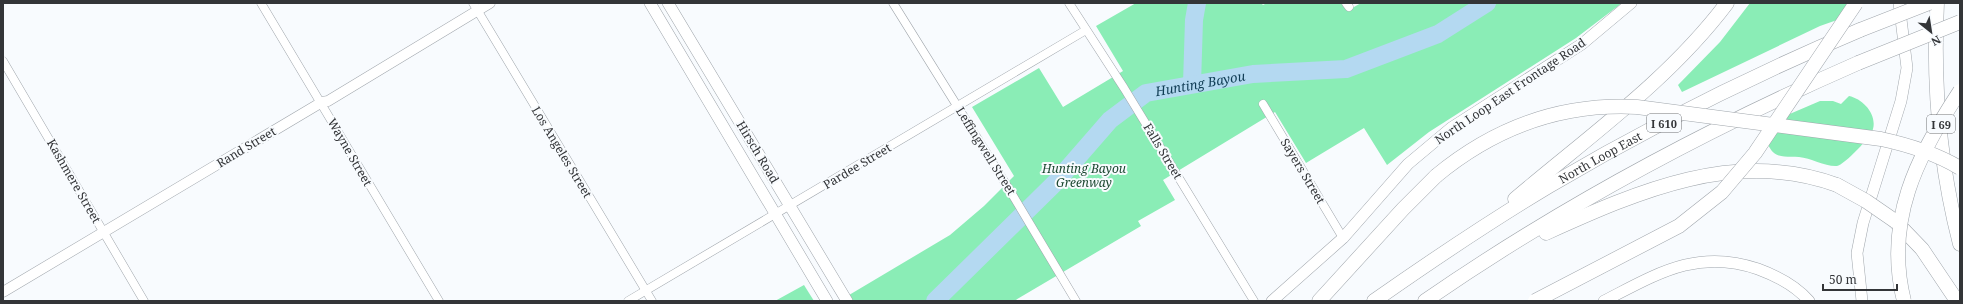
<svg xmlns="http://www.w3.org/2000/svg" width="1963" height="304" font-family="'Noto Serif',serif">
<style>
.green{fill:#8aedb6}
.lines{fill:none;stroke-linecap:round;stroke-linejoin:round}
.river{stroke:#b4d9f1;stroke-width:18}
.minor-casing{stroke:#a0a6ac;stroke-width:9}
.tertiary-casing{stroke:#a0a6ac;stroke-width:11}
.secondary-casing{stroke:#a0a6ac;stroke-width:12}
.motorway-casing{stroke:#a0a6ac;stroke-width:15}
.minor{stroke:#fff;stroke-width:8}
.tertiary{stroke:#fff;stroke-width:10}
.secondary{stroke:#fff;stroke-width:11}
.motorway{stroke:#fff;stroke-width:14}
.motorway-bridge-casing{stroke:#a0a6ac;stroke-width:15;stroke-linecap:butt}
.motorway-bridge{stroke:#fff;stroke-width:14}
.labels{text-anchor:middle;dominant-baseline:central;stroke-width:4;stroke-linejoin:round;paint-order:stroke}
.shield{fill:#f8fbfe;stroke:#6e7073;stroke-width:1}
.shield-label{font-size:11px;font-weight:bold;fill:#333538}
.street-label{font-size:12px;fill:#333538;stroke:#f8fbfe}
.park-label{font-size:12px;font-style:italic;fill:#1b4730;stroke:#f8fbfe}
.water-label{font-size:13px;font-style:italic;fill:#0f3c54;stroke:#f8fbfe}
</style>
<rect width="100%" height="100%" fill="#f8fbfe"/>
<g class="green">
<polygon points="1136,3 1261,3 1263,5 1267,3 1342,3 1347,11 1361,3 1622,3 1576,38 1429,132 1387,165 1364,128 1306,163 1275,112 1163,180 1175,200 1138,221 1141,226 1014,301 839,301 950,235 984,206 1014,176 972,107 1039,68 1063,107 1123,71 1096,26"/>
<polygon points="1750,3 1854,3 1837,20 1820,26 1682,92 1678,85 1720,42"/>
<path d="M1849,96c14,3 28,18 24,33 -1,7 -29,36 -36,37 -11,1 -26,-8 -38,-9 -13,-1 -25,3 -31,-13l17,-28 35,-15h13l8,3z"/>
<polygon points="804,285 814,301 775,301"/>
</g>
<g class="lines">
<g class="river">
<polyline points="1192,84 1194,20 1197,3"/>
<path id="s1" d="M935,301l121,-119 54,-62 36,-27 107,-19 93,-5 92,-35 49,-31"/>
</g>
<g class="minor-casing">
<g id="minor">
<polyline points="261,3 439,301"/>
<polyline points="473,3 652,301"/>
<polyline points="893,3 1012,194 1076,301"/>
<polyline points="1069,3 1124,88 1254,301"/>
<polyline points="1346,3 1349,7"/>
<polyline points="3,61 144,301"/>
<polyline points="1263,104 1343,238"/>
<polyline points="628,301 1086,30"/>
</g>
</g>
<g class="tertiary-casing">
<polyline id="tertiary" points="3,292 322,102 328,101 490,3"/>
</g>
<g class="secondary-casing">
<g id="secondary">
<polyline points="650,3 827,301"/>
<polyline points="668,3 847,301"/>
<polyline points="1272,301 1343,238 1408,164 1451,128 1582,44 1631,3"/>
<path d="M1604,301c53,-27 93,-53 154,-32 19,7 38,17 51,32"/>
<polyline points="1862,301 1857,253 1863,223 1901,101 1907,68 1899,3"/>
</g>
</g>
<g class="motorway-casing">
<g id="motorway">
<path d="M1937,3c-4,79 3,164 23,241"/>
<path d="M1515,199c73,-62 154,-119 212,-196"/>
<polyline points="1895,221 1922,249 1957,301"/>
<path d="M1546,233c93,-42 190,-85 291,-48"/>
<polyline points="1319,301 1403,209 1436,176"/>
<path id="s2" d="M1374,301c57,-40 115,-79 175,-115 100,-59 204,-111 311,-156"/>
<path d="M1425,301c136,-94 282,-172 433,-238"/>
</g>
</g>
<use href="#minor" class="minor"/>
<use href="#tertiary" class="tertiary"/>
<use href="#secondary" class="secondary"/>
<use href="#motorway" class="motorway"/>
<g class="motorway-bridge-casing">
<g id="motorway-bridge">
<polyline points="1860,30 1929,3"/>
<polyline points="1858,63 1960,22"/>
<path d="M1436,176c58,-48 125,-73 201,-69l244,32c28,6 54,14 79,29"/>
<polyline points="1837,185 1866,201 1895,221"/>
<polyline points="1535,301 1679,226 1722,192 1755,153 1856,3"/>
<path d="M1904,301c-20,-80 13,-145 56,-210"/>
</g>
</g>
<use href="#motorway-bridge" class="motorway-bridge"/>
</g>
<g class="labels">
<g class="shield">
<rect x="1647" y="114" width="34" height="18" rx="3"/>
<rect x="1927" y="115" width="28" height="18" rx="3"/>
</g>
<g class="shield-label">
<text x="1664" y="123">I 610</text>
<text x="1941" y="124">I 69</text>
</g>
<g class="street-label">
<text transform="translate(1510 91) rotate(-34)">North Loop East Frontage Road</text>
<text transform="translate(246 147) rotate(-31)">Rand Street</text>
<text transform="translate(986 151) rotate(58)">Leffingwell Street</text>
<text transform="translate(1163 151) rotate(59)">Falls Street</text>
<text transform="translate(350 152) rotate(60)">Wayne Street</text>
<text transform="translate(562 152) rotate(59)">Los Angeles Street</text>
<text transform="translate(758 152) rotate(59)">Hirsch Road</text>
<text stroke="none"><textPath href="#s2" startOffset="268">North Loop East</textPath></text>
<text transform="translate(857 166) rotate(-31)">Pardee Street</text>
<text transform="translate(1303 171) rotate(59)">Sayers Street</text>
<text transform="translate(74 181) rotate(60)">Kashmere Street</text>
</g>
<g class="park-label">
<text x="1084" y="168">Hunting Bayou<tspan x="1084" dy="14">Greenway</tspan></text>
</g>
<g class="water-label">
<text stroke="none"><textPath href="#s1" startOffset="352">Hunting Bayou</textPath></text>
</g>
</g>
<rect width="1963" height="304" fill="none" stroke="#333538" stroke-width="8"/>
<g transform="translate(1931 32) rotate(150)" stroke="#f8fbfe" stroke-width="3" paint-order="stroke">
<path d="M0-3L7 15L0 10L-7 15Z" fill="#333538"/>
<text y="-6" font-size="11" font-weight="bold" text-anchor="middle" fill="#333538">N</text>
</g>
<path d="M1823 284v6h74v-6" fill="none" stroke="#333538" stroke-width="2"/>
<text x="1829" y="284" font-size="12" fill="#333538" stroke="#f8fbfe" stroke-width="3" paint-order="stroke">50 m</text>
</svg>
